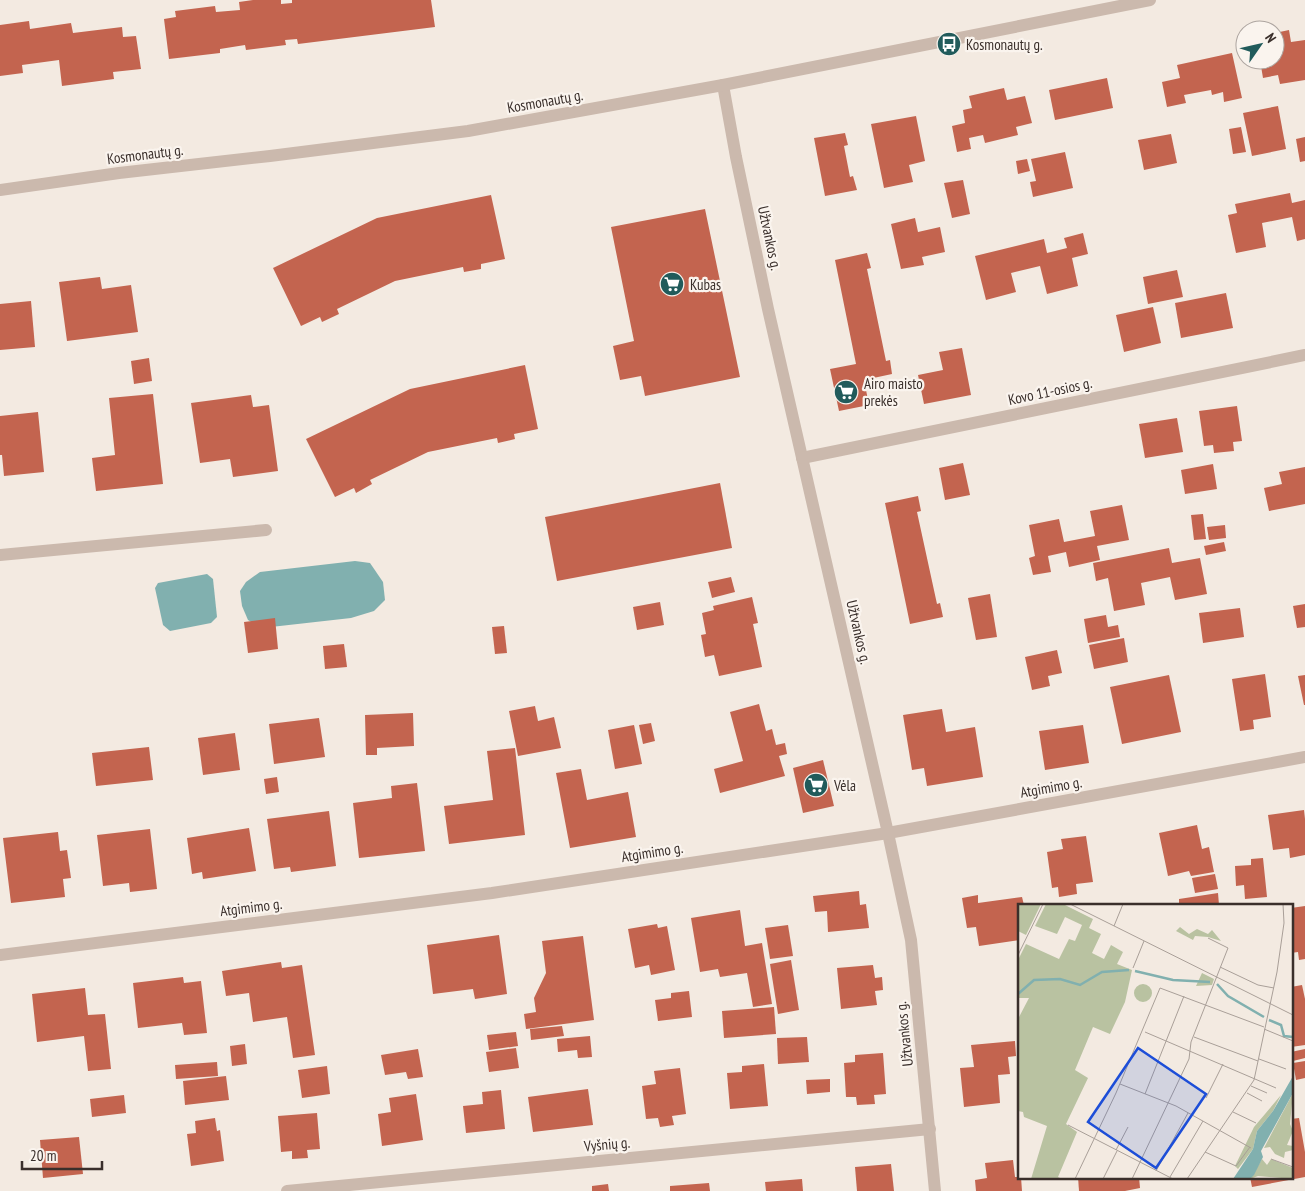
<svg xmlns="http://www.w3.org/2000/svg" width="1305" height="1191" font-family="'PT Sans Narrow',sans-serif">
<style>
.water{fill:#81b0af}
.building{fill:#c3644f}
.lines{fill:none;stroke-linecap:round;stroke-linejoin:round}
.minor{stroke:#cbb9ad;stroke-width:12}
.labels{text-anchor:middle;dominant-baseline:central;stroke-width:4.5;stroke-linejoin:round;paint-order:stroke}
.poi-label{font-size:15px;fill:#3a2f2b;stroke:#faf4ee;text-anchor:start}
.street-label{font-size:15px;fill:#3a2f2b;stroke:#faf4ee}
.inset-river{fill:none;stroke:#81b0af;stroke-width:2.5}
.inset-road{fill:none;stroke:#a99f98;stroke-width:1}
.view{fill:#1d4ed8;fill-opacity:0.15;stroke:#1d4ed8;stroke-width:2.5}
.inset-edge{fill:none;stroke:#3a2f2b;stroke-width:2.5}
</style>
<rect width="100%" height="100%" fill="#f3eae1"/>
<g class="water">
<polygon points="355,561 370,563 383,582 385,600 374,611 351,618 262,628 248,620 242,606 240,591 246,582 260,572"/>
<polygon points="207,574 213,579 217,617 211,623 170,631 163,625 155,588 158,583"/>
</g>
<g class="building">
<polygon points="253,0 281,0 281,4 292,3 292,0 431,0 435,27 298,44 297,39 285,40 286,45 246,50 245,45 220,49 220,53 169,59 164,19 176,17 175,11 215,6 216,12 240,10 239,2"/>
<polygon points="29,21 30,29 71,23 73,33 122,27 123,37 136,36 141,69 113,72 114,79 62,86 59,60 22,65 23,73 0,76 0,25"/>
<polygon points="1289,30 1291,42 1305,40 1305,80 1280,84 1278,75 1263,78 1260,60 1275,60 1275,33"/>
<polygon points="1232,53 1242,98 1224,102 1223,92 1212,95 1211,90 1184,95 1186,103 1167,107 1162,82 1180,78 1177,65"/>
<polygon points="1107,78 1113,108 1055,120 1049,90"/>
<polygon points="1004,88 1007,100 1025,96 1032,123 1016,127 1018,135 985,143 983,135 969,138 971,149 957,152 952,126 965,123 963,110 972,108 969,96"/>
<polygon points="1278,106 1286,149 1252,156 1243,113"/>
<polygon points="916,116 925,161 909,165 913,182 884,188 871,124"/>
<polygon points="1241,127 1246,152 1233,154 1229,129"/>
<polygon points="845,133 848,145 844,146 850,177 853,176 857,190 825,196 814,138"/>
<polygon points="1171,134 1177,163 1144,170 1138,140"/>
<polygon points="1305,137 1305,161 1300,162 1296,139"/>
<polygon points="1065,152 1073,188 1033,197 1030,182 1036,181 1031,159"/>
<polygon points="1027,159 1030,171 1018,174 1016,161"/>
<polygon points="963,180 970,214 952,218 944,183"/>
<polygon points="1290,193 1292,203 1305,200 1305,239 1297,241 1292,217 1262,223 1266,247 1236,253 1228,215 1237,213 1235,204"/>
<polygon points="491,195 505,259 481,264 481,269 464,272 463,267 395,281 337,309 339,314 322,322 320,317 301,326 273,268 377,218"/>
<polygon points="705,209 740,377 645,396 641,376 620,380 613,346 634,341 611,227"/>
<polygon points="915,218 918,232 940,227 945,252 922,257 924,265 901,269 891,224"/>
<polygon points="1083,233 1088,254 1072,258 1078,286 1047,294 1040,266 1011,273 1016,292 986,300 975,256 1044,239 1047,253 1067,248 1064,238"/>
<polygon points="867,253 871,268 867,269 886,361 890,360 892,374 864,380 869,405 839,411 830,369 856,364 835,260"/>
<polygon points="1177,270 1183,297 1148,304 1143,277"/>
<polygon points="100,277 102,289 131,285 138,332 67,341 59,282"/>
<polygon points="1226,293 1233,328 1181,338 1175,303"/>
<polygon points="31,301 35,347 0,350 0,304"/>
<polygon points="1153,307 1161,343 1124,352 1116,315"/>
<polygon points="962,348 971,395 924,404 918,375 943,370 939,352"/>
<polygon points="149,358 152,381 134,384 131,361"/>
<polygon points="525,365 538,429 514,434 515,439 498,443 497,438 428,452 370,480 372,484 356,493 354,488 335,497 306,439 410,389"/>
<polygon points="153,394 163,484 96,491 92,458 115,455 109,398"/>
<polygon points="251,395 253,407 269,405 278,471 233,477 230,459 200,463 191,403"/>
<polygon points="1237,406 1242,441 1233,442 1234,451 1214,453 1213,445 1204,446 1199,411"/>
<polygon points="38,412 44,472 4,476 2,455 0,455 0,416"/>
<polygon points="1177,418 1183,452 1145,458 1139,424"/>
<polygon points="963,463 970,495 945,500 939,468"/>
<polygon points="1213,464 1217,489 1185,494 1181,470"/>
<polygon points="1305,467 1305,504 1269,511 1264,488 1282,484 1279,472"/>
<polygon points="720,483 732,548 557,581 545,517"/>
<polygon points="918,496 921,511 917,512 937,604 940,603 943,617 910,624 885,503"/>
<polygon points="1122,505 1129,540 1097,546 1100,560 1069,567 1066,552 1048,556 1051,572 1033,575 1029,558 1035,556 1029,525 1059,519 1064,542 1095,536 1090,511"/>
<polygon points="1203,514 1206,539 1194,540 1191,515"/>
<polygon points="1225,525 1226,538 1209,540 1207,527"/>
<polygon points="1224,542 1226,551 1206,555 1204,546"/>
<polygon points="1169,548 1172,563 1200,558 1207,594 1175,600 1170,577 1141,583 1145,605 1114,611 1108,578 1096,581 1093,563"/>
<polygon points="731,577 735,592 712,598 708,582"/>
<polygon points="990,594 997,637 976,640 968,598"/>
<polygon points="752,597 758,623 753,624 762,667 719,676 714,655 705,657 701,635 706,634 702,613 714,610 713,606"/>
<polygon points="660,602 664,625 637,630 633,607"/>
<polygon points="1305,604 1305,627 1297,628 1293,606"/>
<polygon points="1240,608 1244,637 1203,643 1199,613"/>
<polygon points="1106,615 1108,627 1118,625 1120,637 1088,643 1084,619"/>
<polygon points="275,618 278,649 248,653 244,622"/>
<polygon points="504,626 507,653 495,654 492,627"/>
<polygon points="1124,638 1128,662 1094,669 1089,645"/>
<polygon points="344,644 347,667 325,669 323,646"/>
<polygon points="1057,650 1062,673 1048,676 1050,686 1032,690 1025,657"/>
<polygon points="1265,674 1271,717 1253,720 1254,729 1240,731 1232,679"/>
<polygon points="1169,675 1181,732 1122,744 1110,687"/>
<polygon points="1305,675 1305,705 1304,705 1298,676"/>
<polygon points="759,704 766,731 772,729 776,745 785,743 787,754 779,756 785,776 720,793 714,769 743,761 730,712"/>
<polygon points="535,706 538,721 554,717 561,748 518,756 509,711"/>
<polygon points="942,709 946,732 975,727 983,777 927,786 924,768 912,770 903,715"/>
<polygon points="413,713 414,746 377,748 377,755 366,755 365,715"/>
<polygon points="319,718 325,757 274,764 269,724"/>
<polygon points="651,723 655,741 643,744 639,725"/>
<polygon points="634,725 642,764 615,769 608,730"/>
<polygon points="1083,725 1089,763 1045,770 1039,731"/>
<polygon points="235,733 240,770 203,775 198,738"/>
<polygon points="149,747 153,780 96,786 92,753"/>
<polygon points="515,748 525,835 449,844 444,806 493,800 487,751"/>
<polygon points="823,760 834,806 803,813 793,768"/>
<polygon points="581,769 587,800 628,792 636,837 570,848 556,773"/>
<polygon points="277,777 279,792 266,794 264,779"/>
<polygon points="417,783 425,851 359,858 353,803 392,798 391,786"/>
<polygon points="1304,810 1305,819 1305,855 1290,858 1289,848 1273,850 1268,815"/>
<polygon points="329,811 336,866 291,872 290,867 274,869 267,819"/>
<polygon points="1197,825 1202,849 1209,847 1214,872 1191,876 1189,871 1168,876 1159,833"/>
<polygon points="249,828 256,871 203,879 202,872 192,874 187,838"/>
<polygon points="150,829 157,889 130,892 129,883 103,886 97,835"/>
<polygon points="58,832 60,851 67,850 71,878 63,879 65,897 11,903 3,838"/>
<polygon points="1086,836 1093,882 1076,884 1077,894 1059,897 1058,887 1052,888 1047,852 1063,849 1061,839"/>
<polygon points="1263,858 1267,897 1245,899 1244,885 1236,886 1235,866 1251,865 1251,859"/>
<polygon points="1215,874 1218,889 1195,893 1192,878"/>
<polygon points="859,891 860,905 866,904 869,928 828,932 827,911 815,912 813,896"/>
<polygon points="1218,893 1219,905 1179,905 1179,899"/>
<polygon points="978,895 978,903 1022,897 1024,905 1019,905 1019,940 979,946 976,927 967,928 962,898"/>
<polygon points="1305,906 1305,959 1299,960 1298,952 1291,953 1291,908"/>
<polygon points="740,910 745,946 762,943 772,1004 753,1007 747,973 720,977 718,969 700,972 691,918"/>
<polygon points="657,924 658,928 667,926 675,970 651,975 649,965 635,968 628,929"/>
<polygon points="788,925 793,956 770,959 765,928"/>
<polygon points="499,935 507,994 475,999 473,989 433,994 427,945"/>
<polygon points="583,936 594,1020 526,1029 524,1014 536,1012 534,998 546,973 542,941"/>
<polygon points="791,960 799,1010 778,1014 770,964"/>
<polygon points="281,962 282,968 302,965 315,1055 293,1058 287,1017 253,1022 249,993 226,996 222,971"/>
<polygon points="873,965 875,978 882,977 883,990 875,991 877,1005 841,1009 837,968"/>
<polygon points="183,977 184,983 201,981 207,1033 184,1035 182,1023 138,1028 133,983"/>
<polygon points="1302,985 1305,999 1305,1045 1291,1047 1291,987"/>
<polygon points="85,988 88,1015 105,1014 111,1069 88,1071 84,1036 37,1042 32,994"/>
<polygon points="689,991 692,1017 658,1021 655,1000 671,998 671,993"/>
<polygon points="774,1007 776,1034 724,1038 722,1011"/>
<polygon points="562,1026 564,1036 531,1040 530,1029"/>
<polygon points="516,1032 518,1046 489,1050 487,1035"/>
<polygon points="590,1036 592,1057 578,1058 577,1050 558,1052 557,1039"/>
<polygon points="807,1037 809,1062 778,1064 777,1038"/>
<polygon points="1015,1041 1016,1056 1008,1057 1010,1074 998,1075 1000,1103 964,1107 960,1068 974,1067 971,1045"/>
<polygon points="245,1044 247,1064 232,1066 230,1046"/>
<polygon points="516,1048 519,1068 489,1072 486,1052"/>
<polygon points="418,1049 423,1077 408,1079 406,1072 385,1075 381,1055"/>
<polygon points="1305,1049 1305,1058 1293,1061 1291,1052"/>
<polygon points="883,1053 886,1094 874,1095 875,1104 857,1105 856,1097 846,1097 844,1063 855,1062 855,1055"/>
<polygon points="1305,1061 1305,1078 1296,1080 1293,1063"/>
<polygon points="217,1062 218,1076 176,1079 175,1065"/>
<polygon points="764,1064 768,1106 730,1109 727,1073 742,1072 742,1066"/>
<polygon points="327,1066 330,1094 302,1098 298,1070"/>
<polygon points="680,1068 686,1114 672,1116 674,1125 660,1127 658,1118 646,1119 642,1086 656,1084 654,1071"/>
<polygon points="226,1076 229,1100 185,1105 183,1081"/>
<polygon points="830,1079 830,1092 807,1094 806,1080"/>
<polygon points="588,1089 593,1125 533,1132 528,1097"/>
<polygon points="501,1090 505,1129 466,1133 463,1106 483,1104 482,1092"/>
<polygon points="416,1094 423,1140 382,1146 378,1114 391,1112 389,1098"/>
<polygon points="124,1095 126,1113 92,1117 90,1099"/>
<polygon points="317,1113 320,1149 307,1150 308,1158 292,1159 292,1151 281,1152 278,1116"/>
<polygon points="215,1118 217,1131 220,1130 224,1161 191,1166 187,1134 196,1133 195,1121"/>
<polygon points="1299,1118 1305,1152 1305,1177 1252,1187 1250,1177 1291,1177 1291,1119"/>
<polygon points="79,1137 83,1174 43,1178 40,1140"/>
<polygon points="1013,1160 1015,1177 1021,1177 1022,1191 976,1191 975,1180 987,1178 985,1163"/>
<polygon points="891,1164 894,1191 857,1191 855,1167"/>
<polygon points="1078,1177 1139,1177 1140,1188 1125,1191 1079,1191"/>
<polygon points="802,1179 803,1191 766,1191 765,1182"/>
<polygon points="709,1183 710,1191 670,1191 670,1186"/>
<polygon points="608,1184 609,1191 592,1191 592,1186"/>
</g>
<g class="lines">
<g class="minor">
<polyline points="723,85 736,157 768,309 888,833 911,940 935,1191"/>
<polyline points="0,190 119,173 270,156 468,131 723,85 1150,0"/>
<polyline points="802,458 1305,355"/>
<polyline points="0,555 266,530"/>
<polyline points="0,955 492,893 888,833 1305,757"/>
<polyline points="287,1191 930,1129"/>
</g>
</g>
<defs>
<g id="bus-disc" transform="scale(1.25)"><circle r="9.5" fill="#215b5b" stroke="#faf4ee"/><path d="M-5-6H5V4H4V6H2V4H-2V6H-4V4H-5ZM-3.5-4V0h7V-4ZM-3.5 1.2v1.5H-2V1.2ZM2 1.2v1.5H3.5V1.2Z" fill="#fff"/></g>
<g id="supermarket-disc" transform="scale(1.25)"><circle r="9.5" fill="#215b5b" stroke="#faf4ee"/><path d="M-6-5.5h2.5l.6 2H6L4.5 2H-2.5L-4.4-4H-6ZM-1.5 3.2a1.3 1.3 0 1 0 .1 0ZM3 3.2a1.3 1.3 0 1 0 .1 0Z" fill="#fff"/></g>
</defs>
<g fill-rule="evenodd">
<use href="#bus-disc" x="949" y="44"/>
<use href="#supermarket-disc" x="672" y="284"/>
<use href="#supermarket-disc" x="846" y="392"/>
<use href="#supermarket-disc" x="816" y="785"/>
</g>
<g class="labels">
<g class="poi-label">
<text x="966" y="44">Kosmonautų g.</text>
<text x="690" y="284">Kubas</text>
<text x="864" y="383">Airo maisto<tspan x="864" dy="17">prekės</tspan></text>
<text x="834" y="785">Vėla</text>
</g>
<g class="street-label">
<text transform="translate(545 101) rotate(-10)">Kosmonautų g.</text>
<text transform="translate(145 154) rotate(-7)">Kosmonautų g.</text>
<text transform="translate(770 238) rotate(78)">Užtvankos g.</text>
<text transform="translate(1050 391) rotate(-12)">Kovo 11-osios g.</text>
<text transform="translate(859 632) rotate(77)">Užtvankos g.</text>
<text transform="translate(1051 787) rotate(-10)">Atgimimo g.</text>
<text transform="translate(652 852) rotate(-9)">Atgimimo g.</text>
<text transform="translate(251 907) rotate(-7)">Atgimimo g.</text>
<text transform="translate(904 1034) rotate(-96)">Užtvankos g.</text>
<text transform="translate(607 1144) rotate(-5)">Vyšnių g.</text>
</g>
</g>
<g transform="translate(1018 904)">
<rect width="275" height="275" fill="#f3eae1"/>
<path d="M0,0h23l-15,31 -8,-4zM28,0h17l30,15 -4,9 12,6 -9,19 12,6 7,-14 12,7 -6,12 15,6 -7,32 -15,32 -17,-7 -18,43 13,8 -22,46 11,8 -19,45 4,2h-31l16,-53 -23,-9 -1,-5 -5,-1v-92l11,-21h-11v-38l8,-16 33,15 10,-20 6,2 7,-16 -17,-8 -8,17 -22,-8zM162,23l9,7 8,-5 11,5 4,-4 9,11 -13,-4 -13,-1 -2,4 -17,-9zM184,69l12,6 -2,6 -16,1zM116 89a9 9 0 1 1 18 0a9 9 0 1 1-18 0ZM275,167l-20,40 -16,20 -4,18 -15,20 -3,-3 19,-39 27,-32zM275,189l-3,31 3,7 -6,14 6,1v4l-8,2 -1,6 -9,-4 -5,-7 -6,1zM244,255l5,6 4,-6 22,9v11l-35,-3 -8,3z" fill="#b9c2a1"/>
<path d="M275,172v17l-32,58 2,6 -9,18 -4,4h-17l20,-30 4,-18 16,-20z" fill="#81b0af"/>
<path class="inset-river" d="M117,67l38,9 37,2M199,80l11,12 36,21M0,90l16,-14 26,-1 20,6 22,-13 27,-2M251,116l12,5 3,11 9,1"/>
<path class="inset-road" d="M52,0l223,111M96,22l9,-22M0,51l25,-51M202,63l38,18 16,3M115,64l11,-27M246,125l29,12M127,128l131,56M176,133l64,24M241,155l27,10M102,180l56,22 75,42M233,182l16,7M229,189l15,8M127,190l39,-98M188,194l17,-34M215,208l23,11M50,221l105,54M98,246l12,-23M187,248l31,14 14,-19M253,255l22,8M138,267l32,-58M152,273l33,-56M57,275l41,-86 44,-105 104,39M85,275l14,-28M114,275l57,-120 2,-17 37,-94 -20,-10M169,275l67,-99 23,-108 7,-49 -1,-19"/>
<path class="view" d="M120,144l68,46 -50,74 -68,-46z"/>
<rect width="275" height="275" class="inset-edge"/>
</g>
<g transform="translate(1260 45) rotate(56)"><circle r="24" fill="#faf4ee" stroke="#ada5a0"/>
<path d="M0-4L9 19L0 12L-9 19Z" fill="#215b5b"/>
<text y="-8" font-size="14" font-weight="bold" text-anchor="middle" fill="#3a2f2b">N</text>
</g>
<path d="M22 1161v8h80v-8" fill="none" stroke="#3a2f2b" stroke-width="2.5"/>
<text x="30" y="1161" font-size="15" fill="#3a2f2b" stroke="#faf4ee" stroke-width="4" paint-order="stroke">20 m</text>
</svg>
